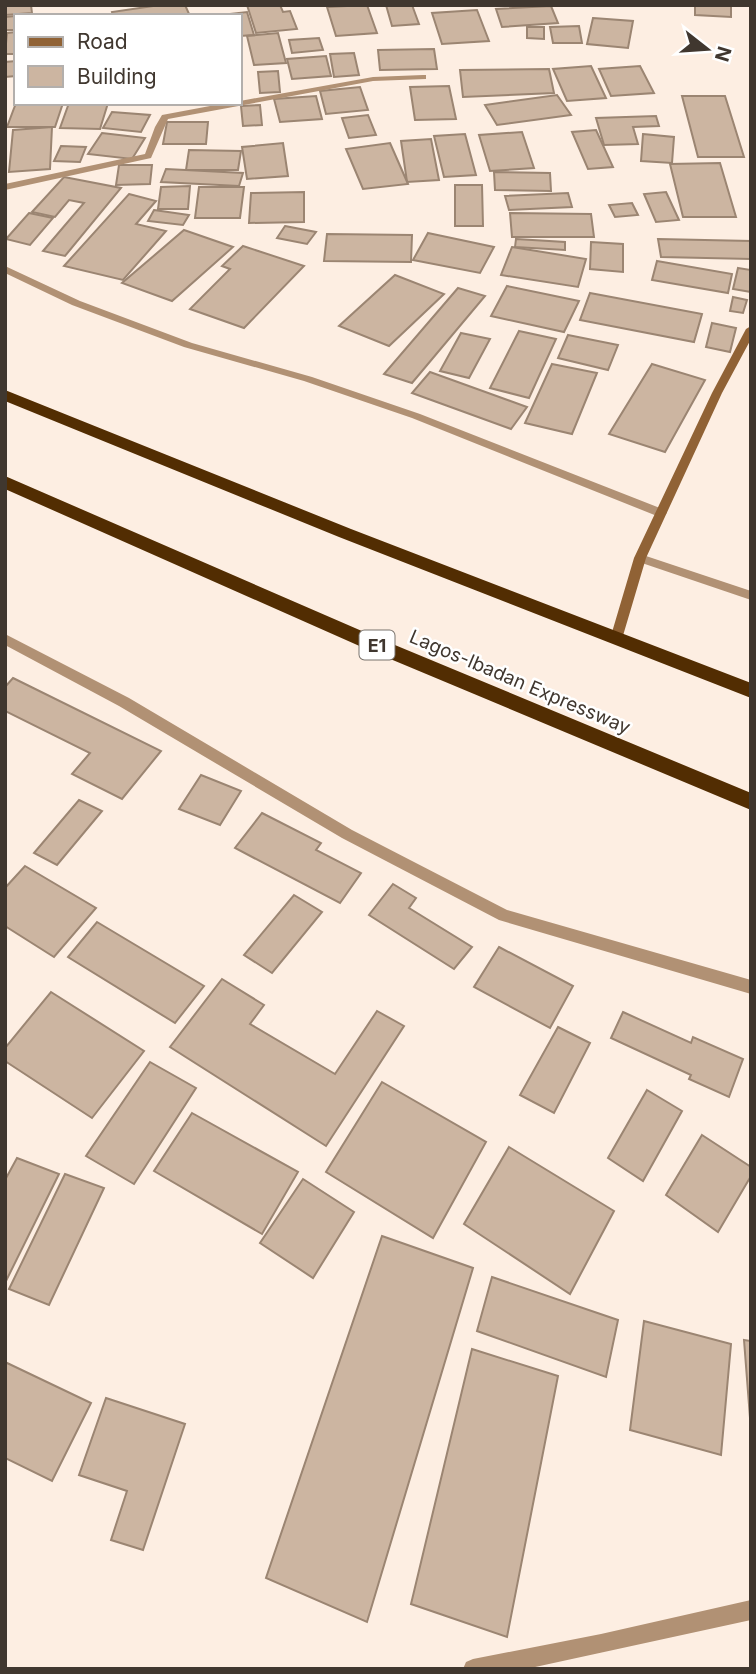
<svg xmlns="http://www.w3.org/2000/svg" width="756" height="1674" font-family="Inter,sans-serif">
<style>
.building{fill:#ccb5a1;stroke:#9b8572;stroke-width:2}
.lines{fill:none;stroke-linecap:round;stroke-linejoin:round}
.lane{fill:#b19174;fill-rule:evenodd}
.street{fill:#b19174;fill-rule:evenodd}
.secondary{fill:#906235;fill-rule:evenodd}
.highway{fill:#522d02;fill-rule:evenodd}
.labels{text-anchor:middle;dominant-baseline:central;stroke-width:5;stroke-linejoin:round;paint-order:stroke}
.shield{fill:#fff;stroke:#79736d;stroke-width:2}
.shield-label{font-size:18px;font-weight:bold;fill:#40372f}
.street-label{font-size:19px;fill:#40372f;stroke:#fff}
</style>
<rect width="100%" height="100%" fill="#fdeee2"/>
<g class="building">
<polygon points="5,5 31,5 32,13 5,15"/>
<polygon points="160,5 185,5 190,16 113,16 112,12"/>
<polygon points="247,5 280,5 283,12 290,11 297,29 256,33"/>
<polygon points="367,5 377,33 336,36 327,7"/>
<polygon points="386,5 412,5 419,24 392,26"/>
<polygon points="695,5 731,5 731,17 695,15"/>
<polygon points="551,6 558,23 502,27 496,9"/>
<polygon points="477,10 489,41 442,44 432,13"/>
<polygon points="247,12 254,35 240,36 240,16 221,15"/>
<polygon points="15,16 15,30 5,30 5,17"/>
<polygon points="593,18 633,21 628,48 587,44"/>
<polygon points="579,26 582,43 553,43 550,27"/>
<polygon points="527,27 544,27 544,39 527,38"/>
<polygon points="16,32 16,54 5,54 7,33"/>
<polygon points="278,33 286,63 254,65 247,36"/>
<polygon points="319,38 323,50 292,53 289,40"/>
<polygon points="434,49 437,69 380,70 378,50"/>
<polygon points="354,53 359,75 334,77 330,54"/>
<polygon points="326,56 331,76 292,79 287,59"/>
<polygon points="16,61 16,76 5,77 5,62"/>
<polygon points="591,66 606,98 567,101 553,69"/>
<polygon points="640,66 654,93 611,96 599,69"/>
<polygon points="549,69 554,93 463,97 460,70"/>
<polygon points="278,71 280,92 260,93 258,72"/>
<polygon points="449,86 456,119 415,120 410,87"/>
<polygon points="360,87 368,110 326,114 320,91"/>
<polygon points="557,95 571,115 497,125 485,105"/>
<polygon points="316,96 322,119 280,122 274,99"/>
<polygon points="682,96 725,96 744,157 698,157"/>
<polygon points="16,103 63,103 55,127 7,127"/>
<polygon points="69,103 108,103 100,129 60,128"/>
<polygon points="260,105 262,125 243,126 241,106"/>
<polygon points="112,112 150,115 141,132 103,128"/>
<polygon points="368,115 376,135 349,138 342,118"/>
<polygon points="656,116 659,126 633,127 638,144 604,145 596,118"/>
<polygon points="167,122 208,122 206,144 163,144"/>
<polygon points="52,127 50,169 9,172 13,130"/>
<polygon points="596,130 613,167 588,169 572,132"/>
<polygon points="522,132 534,168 490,171 479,135"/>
<polygon points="102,133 145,138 132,159 88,154"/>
<polygon points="465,134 476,175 444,177 434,136"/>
<polygon points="643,134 674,137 672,163 641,161"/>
<polygon points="431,139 439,180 407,182 401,141"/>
<polygon points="283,143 288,176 247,179 242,147"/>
<polygon points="390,143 408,184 363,189 346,149"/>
<polygon points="61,146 86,147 80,162 54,161"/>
<polygon points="189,150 241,151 238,170 186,170"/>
<polygon points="720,163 736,217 683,217 670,164"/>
<polygon points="119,165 152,165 150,184 116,185"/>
<polygon points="166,169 243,173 239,186 161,182"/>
<polygon points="494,172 550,173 551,191 495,190"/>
<polygon points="64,177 121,188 65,256 43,251 84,203 69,200 55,217 32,212"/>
<polygon points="455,185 482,185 483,226 455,226"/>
<polygon points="190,186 188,209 158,209 161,187"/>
<polygon points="199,187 244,187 240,218 195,218"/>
<polygon points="304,192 304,222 249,223 251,193"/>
<polygon points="666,192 679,220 656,222 644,194"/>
<polygon points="568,193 572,207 509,210 505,196"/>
<polygon points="129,194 156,201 136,224 166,231 123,280 64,266"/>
<polygon points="632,203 638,215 615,217 609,205"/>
<polygon points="154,210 189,215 183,225 148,221"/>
<polygon points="29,213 53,218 30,245 6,239"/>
<polygon points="510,213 591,214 594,237 512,237"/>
<polygon points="285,226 316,232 307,244 277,238"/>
<polygon points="184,230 233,247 172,301 122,283"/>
<polygon points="428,233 494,247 480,273 413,260"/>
<polygon points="327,234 412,235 411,262 324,261"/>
<polygon points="516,239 565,242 565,250 515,247"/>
<polygon points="658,239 751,241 751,259 661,257"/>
<polygon points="591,242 623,244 623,272 590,269"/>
<polygon points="243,246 304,266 244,328 190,309 230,269 222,266"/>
<polygon points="512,247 586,259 578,287 501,275"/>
<polygon points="657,261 732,274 728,293 652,280"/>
<polygon points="738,268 751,270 751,292 733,289"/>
<polygon points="395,275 444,294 389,346 339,326"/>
<polygon points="507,286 579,301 564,332 491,316"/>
<polygon points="458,288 485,296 412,383 384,374"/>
<polygon points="590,293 702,314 694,342 580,320"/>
<polygon points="733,297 747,300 743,313 730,311"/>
<polygon points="712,323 736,328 730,352 706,347"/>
<polygon points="519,331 556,339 529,398 490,388"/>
<polygon points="461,333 490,339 469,378 440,371"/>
<polygon points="568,335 618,345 608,370 558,358"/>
<polygon points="552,364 597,373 572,434 525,423"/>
<polygon points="652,364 705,380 665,452 609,434"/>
<polygon points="430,372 527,407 511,429 412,393"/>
<polygon points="13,678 161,751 122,799 72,774 90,753 5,711 5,687"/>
<polygon points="201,775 241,791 220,825 179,809"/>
<polygon points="79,800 102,811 57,865 34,853"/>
<polygon points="262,813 321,843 316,850 361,873 340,903 235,848"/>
<polygon points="25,866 96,908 54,957 5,926 5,888"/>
<polygon points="393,884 416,898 409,908 472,947 454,969 369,915"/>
<polygon points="294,895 322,912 272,973 244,955"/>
<polygon points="97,922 204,986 175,1023 68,957"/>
<polygon points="499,947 573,986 550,1028 474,987"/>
<polygon points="222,979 264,1005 250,1024 335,1074 377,1011 404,1026 326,1146 170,1047"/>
<polygon points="51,992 144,1051 92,1118 5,1061 5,1048"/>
<polygon points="623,1012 691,1043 693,1037 743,1059 729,1097 689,1079 691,1075 611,1038"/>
<polygon points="558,1027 590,1043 554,1113 520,1095"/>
<polygon points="150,1062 196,1088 134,1184 86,1156"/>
<polygon points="382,1082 486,1142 433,1238 326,1172"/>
<polygon points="647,1090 682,1111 643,1181 608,1158"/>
<polygon points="192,1113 298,1172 262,1234 154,1171"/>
<polygon points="702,1135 751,1167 751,1176 718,1232 666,1195"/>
<polygon points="509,1147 614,1211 570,1294 464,1224"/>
<polygon points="17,1158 59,1174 5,1283 5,1180"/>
<polygon points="65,1174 104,1188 49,1305 9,1289"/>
<polygon points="303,1179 354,1212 313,1278 260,1243"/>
<polygon points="382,1236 473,1268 367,1622 266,1578"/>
<polygon points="492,1277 618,1320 606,1377 477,1331"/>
<polygon points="644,1321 731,1344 721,1455 630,1430"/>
<polygon points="744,1340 751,1341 751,1431"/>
<polygon points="472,1349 558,1376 507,1637 411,1604"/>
<polygon points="5,1362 91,1403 52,1481 5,1458"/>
<polygon points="106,1398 185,1424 143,1550 111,1540 127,1491 79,1475"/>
</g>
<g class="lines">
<polygon class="lane" points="640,554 751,591 751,600 636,561 636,555"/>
<g class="street">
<polygon points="423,75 426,75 426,79 373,81 168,119 151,158 5,190 5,184 145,154 155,127 162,115 226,103 240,103 240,101 373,77"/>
<polygon points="5,266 80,301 192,343 312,377 420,414 665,510 667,513 661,517 657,516 412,418 304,381 184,347 72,305 5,273"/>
<polygon points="5,634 129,698 352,830 507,910 751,980 751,994 499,920 342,838 119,706 5,645"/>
<polygon points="751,1600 751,1620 526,1669 463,1669 466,1662 473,1659 601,1634"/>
</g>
<polygon class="secondary" points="751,326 751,339 722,393 646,558 622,639 616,644 612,642 610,639 634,558 712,393 746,329"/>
<g class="highway">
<polygon points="5,390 351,529 751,683 751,698 339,537 5,401"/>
<polygon points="5,476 378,638 751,793 751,810 364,648 5,489"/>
</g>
</g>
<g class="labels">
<rect class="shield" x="359.5" y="630.5" width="35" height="29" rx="5"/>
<g class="shield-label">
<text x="377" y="645">E1</text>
</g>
<g class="street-label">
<text transform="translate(520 682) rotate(23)">Lagos-Ibadan Expressway</text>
</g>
</g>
<rect width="756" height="1674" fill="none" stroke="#40372f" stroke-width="14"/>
<rect x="14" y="14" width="228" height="91" fill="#ffffff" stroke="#b3afac" stroke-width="2"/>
<rect x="28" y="37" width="35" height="10" fill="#906235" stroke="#b3afac" stroke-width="2"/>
<text x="77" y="49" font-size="21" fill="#40372f">Road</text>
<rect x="28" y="66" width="35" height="21" fill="#ccb5a1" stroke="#b3afac" stroke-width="2"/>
<text x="77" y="84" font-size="21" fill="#40372f">Building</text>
<g transform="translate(707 49) rotate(107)" stroke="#ffffff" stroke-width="5" paint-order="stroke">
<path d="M0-5L12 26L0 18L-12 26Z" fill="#40372f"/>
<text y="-10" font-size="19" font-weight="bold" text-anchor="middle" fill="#40372f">N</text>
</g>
</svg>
